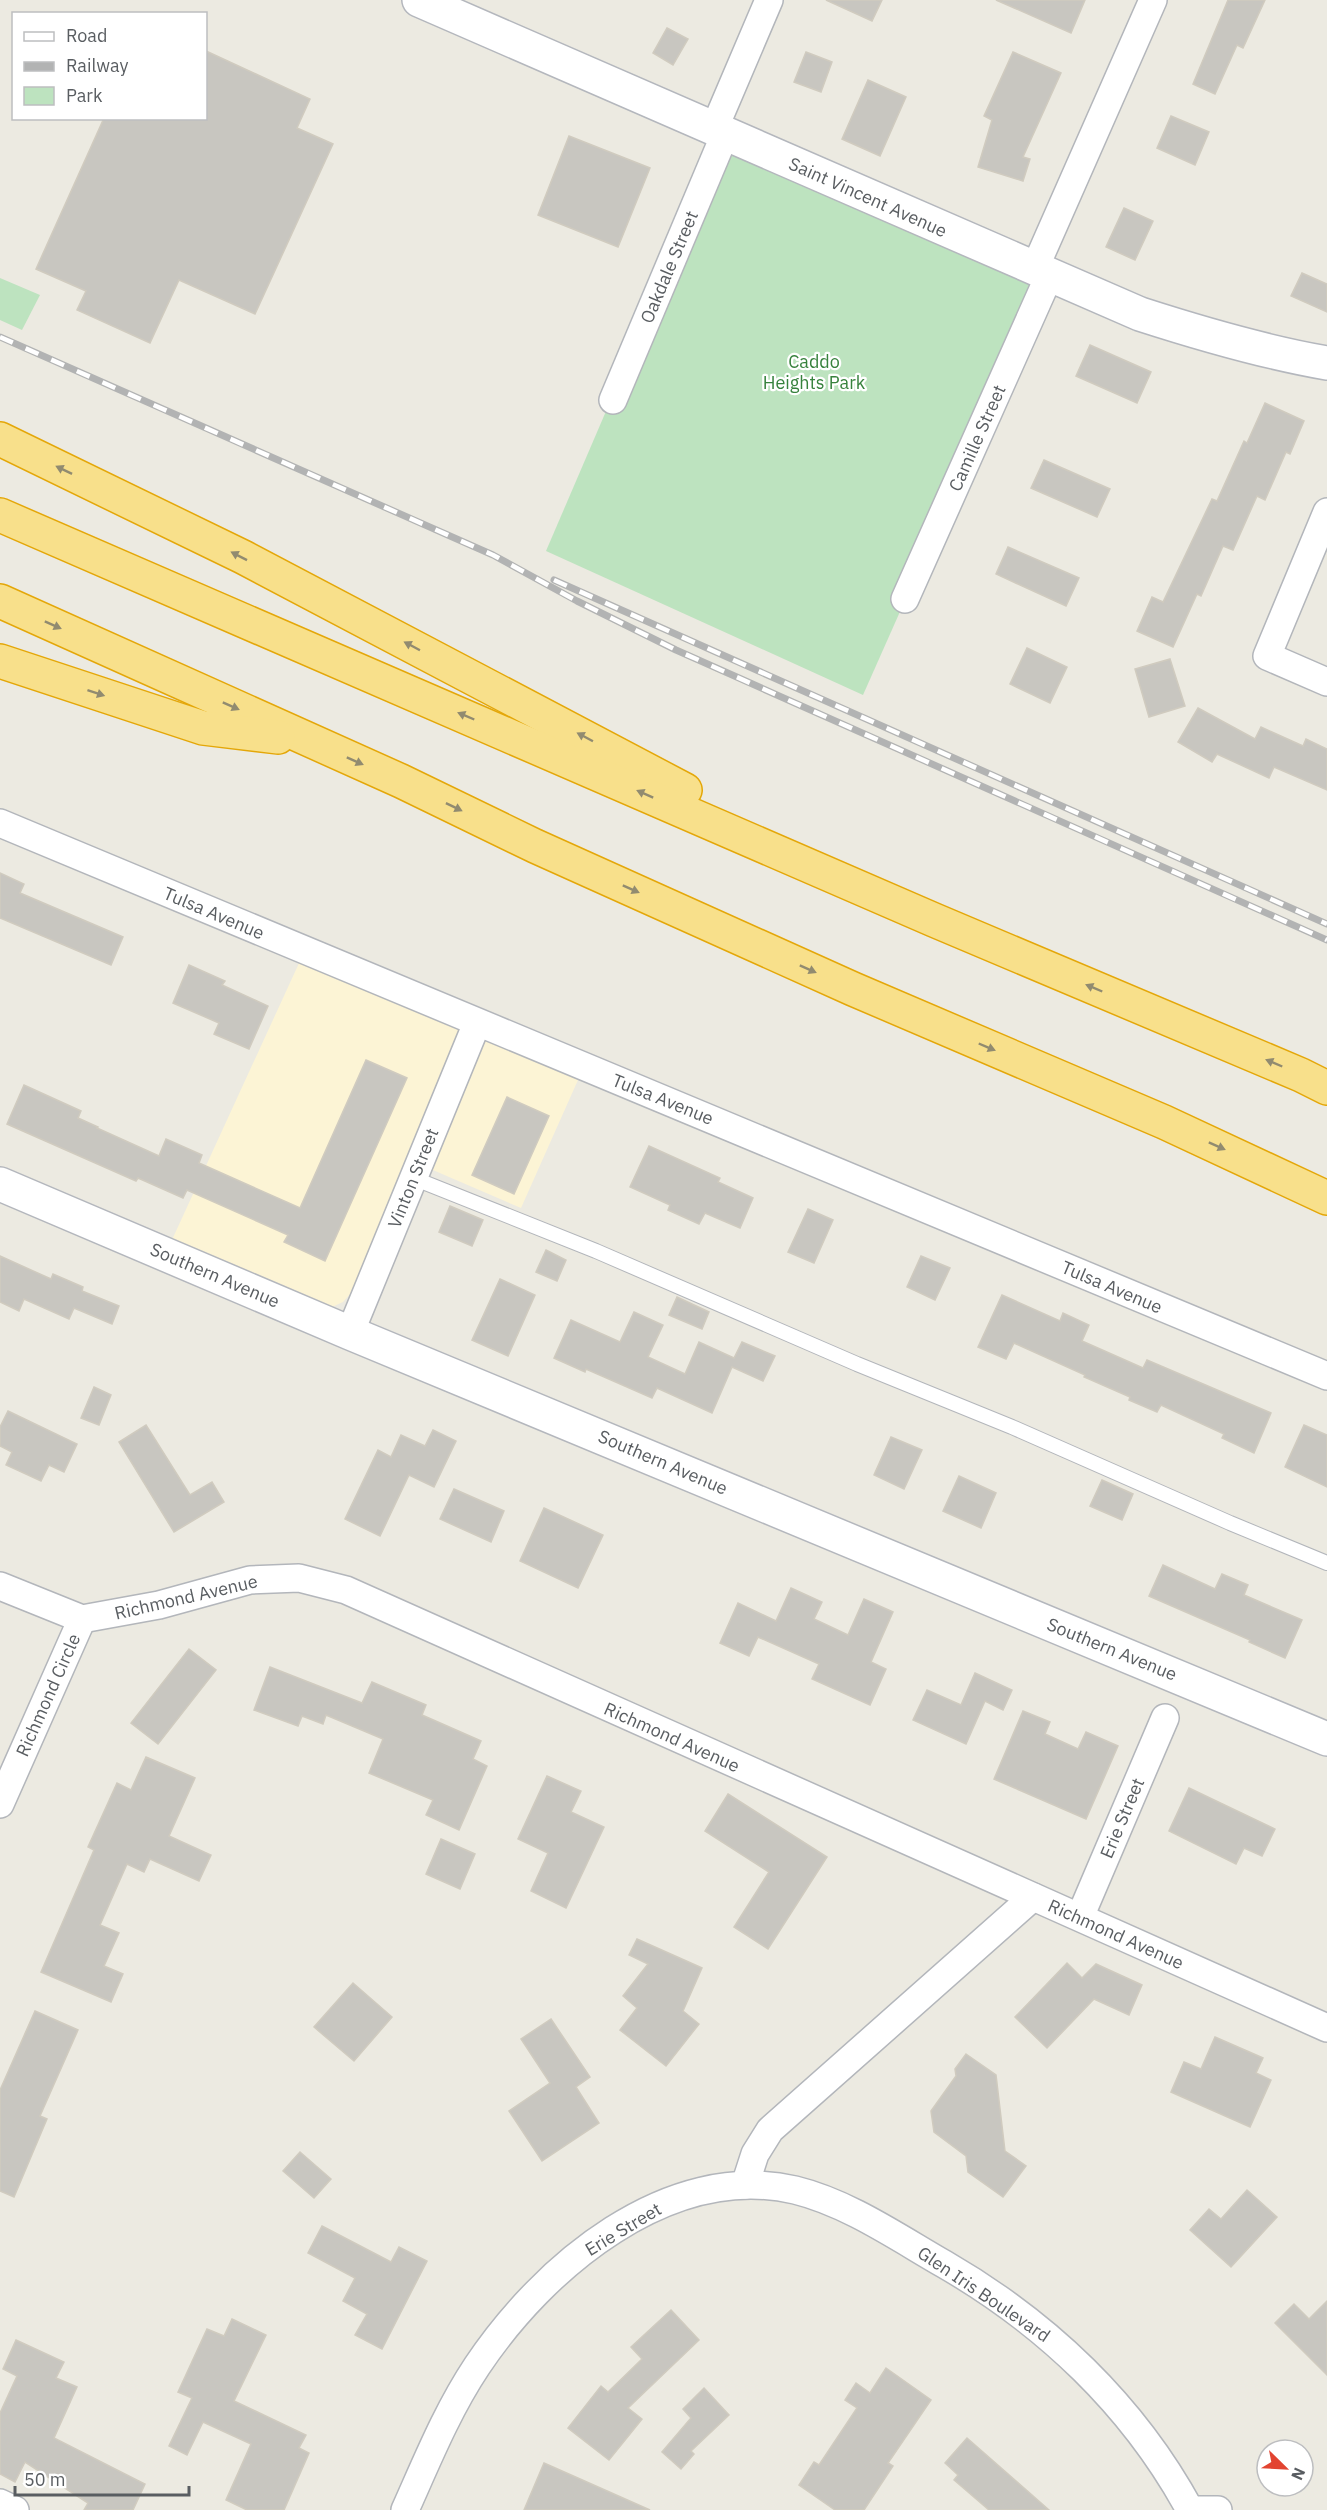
<svg xmlns="http://www.w3.org/2000/svg" width="1327" height="2510" font-family="'IBM Plex Sans',sans-serif">
<style>
.commercial{fill:#fcf4d5}
.green{fill:#bde3bf}
.building{fill:#c8c6c0;stroke:#d0cbbf;stroke-width:1.5}
.lines{fill:none;stroke-linecap:round;stroke-linejoin:round}
.lane-casing{stroke:#b3b6bb;stroke-width:16}
.street-casing{stroke:#b3b6bb;stroke-width:30}
.secondary-casing{stroke:#b4b7bd;stroke-width:36}
.highway-casing{stroke:#e4a709;stroke-width:36}
.lane{stroke:#fff;stroke-width:14}
.street{stroke:#fff;stroke-width:27}
.secondary{stroke:#fff;stroke-width:33}
.highway{stroke:#f8e08b;stroke-width:33}
.rail-casing{stroke:#b2b3b3;stroke-width:7}
.rail{stroke:#fff;stroke-width:4.5;stroke-dasharray:14;stroke-linecap:butt}
.oneway{fill:#918b70}
.labels{text-anchor:middle;dominant-baseline:central;stroke-width:4.5;stroke-linejoin:round;paint-order:stroke}
.street-label{font-size:18px;fill:#595d61;stroke:#fff}
.park-label{font-size:18px;fill:#37823d;stroke:#fff}
</style>
<rect width="100%" height="100%" fill="#eceae1"/>
<polygon class="commercial" points="300,961 582,1071 521,1208 412,1161 352,1292 343,1302 332,1307 171,1242"/>
<g class="green">
<polygon points="725,134 1049,276 863,695 546,551"/>
<polygon points="0,278 40,295 22,330 0,320"/>
</g>
<g class="building">
<polygon points="826,0 882,0 872,21"/>
<polygon points="996,0 1085,0 1071,33"/>
<polygon points="1228,0 1265,0 1243,48 1237,45 1215,94 1193,84"/>
<polygon points="667,28 688,39 673,65 653,53"/>
<polygon points="206,51 310,99 297,128 333,144 255,314 179,280 150,343 77,310 86,291 36,269 104,118 206,118"/>
<polygon points="806,52 832,62 821,92 794,82"/>
<polygon points="1013,52 1061,73 1023,157 1030,159 1023,181 978,167 992,120 984,116"/>
<polygon points="868,80 906,97 880,156 842,139"/>
<polygon points="1171,116 1209,132 1195,165 1157,148"/>
<polygon points="569,136 650,168 618,247 538,215"/>
<polygon points="1124,208 1153,221 1135,260 1106,247"/>
<polygon points="1302,273 1327,284 1327,312 1291,296"/>
<polygon points="1090,345 1151,372 1137,403 1076,376"/>
<polygon points="1265,403 1304,421 1290,454 1286,452 1265,500 1257,496 1233,550 1223,546 1201,596 1197,594 1173,647 1137,631 1152,597 1163,602 1212,499 1217,501 1244,441 1247,443"/>
<polygon points="1044,460 1110,489 1097,517 1031,488"/>
<polygon points="1008,547 1079,578 1066,606 996,574"/>
<polygon points="1027,648 1067,667 1050,703 1010,684"/>
<polygon points="1170,659 1185,706 1149,717 1135,669"/>
<polygon points="1198,708 1255,739 1261,727 1303,746 1306,739 1327,749 1327,790 1274,767 1269,778 1217,754 1212,762 1178,742"/>
<polygon points="0,873 24,884 20,893 123,937 111,965 0,918"/>
<polygon points="189,965 225,981 222,985 268,1006 249,1049 214,1034 219,1023 173,1003"/>
<polygon points="366,1060 407,1078 325,1261 284,1242 288,1235 187,1190 183,1198 138,1178 136,1181 7,1124 24,1085 81,1111 78,1118 98,1127 97,1128 159,1156 166,1139 202,1155 199,1163 300,1208"/>
<polygon points="507,1097 549,1116 514,1194 472,1175"/>
<polygon points="649,1146 720,1178 718,1182 753,1198 740,1228 705,1213 699,1224 668,1210 670,1205 630,1187"/>
<polygon points="450,1206 483,1220 472,1246 439,1232"/>
<polygon points="808,1209 833,1220 814,1263 788,1252"/>
<polygon points="546,1250 566,1260 557,1281 536,1272"/>
<polygon points="0,1256 51,1279 53,1274 83,1287 82,1291 119,1306 112,1324 74,1308 69,1319 24,1299 19,1311 0,1302"/>
<polygon points="921,1256 950,1268 935,1300 907,1287"/>
<polygon points="500,1279 535,1295 508,1356 472,1340"/>
<polygon points="1002,1295 1060,1321 1063,1313 1089,1325 1082,1341 1143,1368 1147,1360 1271,1413 1254,1453 1222,1438 1224,1434 1161,1405 1157,1412 1129,1400 1130,1397 1084,1377 1085,1375 1014,1343 1006,1359 978,1347"/>
<polygon points="677,1297 709,1312 702,1329 669,1315"/>
<polygon points="634,1312 663,1325 648,1357 685,1374 699,1342 734,1358 742,1342 775,1356 763,1381 732,1367 712,1413 657,1388 652,1398 586,1369 585,1372 554,1358 571,1320 620,1342"/>
<polygon points="94,1387 111,1395 99,1425 81,1418"/>
<polygon points="8,1411 77,1444 64,1472 49,1465 41,1481 6,1465 12,1452 0,1446 0,1427"/>
<polygon points="146,1425 190,1495 212,1482 224,1502 174,1532 119,1442"/>
<polygon points="1304,1425 1327,1435 1327,1487 1285,1467"/>
<polygon points="433,1430 456,1441 434,1487 409,1475 380,1536 345,1519 378,1450 391,1457 401,1435 425,1446"/>
<polygon points="891,1437 922,1450 904,1489 874,1475"/>
<polygon points="959,1476 996,1493 981,1528 943,1511"/>
<polygon points="1102,1480 1133,1494 1122,1520 1090,1506"/>
<polygon points="454,1489 504,1511 491,1542 440,1519"/>
<polygon points="544,1508 603,1535 578,1588 520,1561"/>
<polygon points="1163,1565 1215,1589 1222,1574 1248,1585 1244,1595 1302,1620 1285,1658 1249,1642 1250,1640 1149,1596"/>
<polygon points="791,1588 822,1602 814,1619 848,1635 864,1599 893,1612 871,1662 886,1669 870,1705 812,1679 819,1664 758,1637 749,1656 720,1643 738,1603 776,1621"/>
<polygon points="189,1649 216,1670 158,1744 131,1723"/>
<polygon points="270,1667 362,1703 372,1682 426,1705 422,1715 481,1741 473,1759 487,1766 459,1830 426,1815 433,1800 369,1773 383,1739 326,1715 323,1724 302,1716 298,1726 254,1710"/>
<polygon points="975,1673 1012,1690 1003,1710 985,1701 966,1744 913,1720 927,1690 961,1705"/>
<polygon points="1023,1711 1050,1722 1045,1734 1078,1749 1086,1732 1118,1746 1086,1819 994,1779"/>
<polygon points="146,1757 195,1778 169,1836 211,1855 199,1881 150,1859 144,1872 127,1864 100,1925 119,1933 104,1966 123,1974 111,2002 41,1972 94,1850 88,1847 117,1783 131,1790"/>
<polygon points="547,1776 581,1791 571,1812 604,1827 566,1908 531,1891 548,1853 518,1839"/>
<polygon points="1189,1788 1275,1829 1262,1856 1244,1848 1236,1864 1169,1831"/>
<polygon points="728,1794 827,1857 768,1949 734,1927 769,1872 705,1831"/>
<polygon points="441,1839 475,1854 460,1889 426,1874"/>
<polygon points="637,1939 702,1968 683,2011 699,2024 666,2066 620,2030 637,2008 623,1996 648,1964 629,1955"/>
<polygon points="1067,1963 1082,1978 1096,1964 1142,1985 1129,2015 1094,1999 1047,2048 1015,2017"/>
<polygon points="353,1983 392,2017 354,2061 314,2027"/>
<polygon points="35,2011 78,2030 40,2116 47,2119 14,2197 0,2191 0,2090"/>
<polygon points="551,2019 590,2077 576,2087 599,2123 542,2161 509,2111 550,2083 521,2039"/>
<polygon points="1215,2037 1263,2058 1256,2073 1271,2080 1250,2127 1171,2092 1184,2062 1201,2069"/>
<polygon points="966,2054 996,2075 1005,2151 1026,2166 1003,2197 968,2172 966,2156 934,2132 931,2111 956,2076 955,2069"/>
<polygon points="300,2152 331,2179 314,2198 283,2171"/>
<polygon points="1247,2190 1277,2217 1231,2267 1190,2230 1209,2209 1221,2219"/>
<polygon points="322,2226 391,2262 399,2247 427,2261 382,2349 355,2335 367,2314 343,2301 355,2278 308,2253"/>
<polygon points="1327,2301 1327,2375 1275,2323 1294,2304 1309,2319"/>
<polygon points="671,2310 699,2340 628,2408 642,2419 609,2460 568,2428 601,2386 608,2392 642,2359 631,2347"/>
<polygon points="232,2319 266,2335 234,2401 306,2435 299,2448 309,2453 284,2510 247,2510 226,2500 251,2444 203,2422 187,2455 169,2446 192,2398 178,2392 207,2329 224,2336"/>
<polygon points="16,2340 64,2362 56,2378 77,2387 54,2438 145,2484 133,2510 84,2510 88,2503 25,2462 15,2482 0,2474 0,2413 17,2376 3,2369"/>
<polygon points="886,2368 931,2400 888,2463 893,2466 864,2510 835,2510 799,2485 814,2462 819,2465 857,2408 845,2400 856,2383 870,2393"/>
<polygon points="704,2388 729,2415 691,2451 694,2454 681,2469 662,2452 691,2418 683,2409"/>
<polygon points="967,2438 1049,2510 989,2510 954,2480 958,2475 945,2463"/>
<polygon points="544,2463 650,2510 524,2510"/>
</g>
<g class="lines">
<g class="lane-casing">
<polyline id="lane" points="413,1178 596,1251 857,1364 1012,1427 1230,1523 1327,1563"/>
</g>
<g class="street-casing">
<g id="street">
<polyline points="714,129 769,0"/>
<polyline points="1034,270 1153,0"/>
<polyline points="613,400 725,134"/>
<polyline points="1327,512 1267,656 1327,682"/>
<polyline points="905,599 1049,276"/>
<polyline points="0,823 1327,1376"/>
<polyline points="350,1333 477,1023"/>
<polyline points="0,1586 82,1619 159,1605 250,1580 299,1578 346,1590 1327,2028"/>
<polyline points="0,1804 82,1619"/>
<polyline points="1080,1917 1165,1718"/>
<polyline points="745,2185 755,2154 770,2130 1033,1897"/>
<polyline points="0,2503 15,2510"/>
<path d="M405,2510c22,-49 42,-99 72,-144 66,-99 191,-205 318,-176 53,13 102,47 149,74 102,59 189,141 246,246"/>
<polyline points="1198,2510 1218,2510"/>
</g>
</g>
<g class="secondary-casing">
<g id="secondary">
<path d="M419,0l721,314c62,20 123,38 187,49"/>
<polyline points="0,1184 350,1333 1327,1739"/>
</g>
</g>
<g class="highway-casing">
<g id="highway">
<polyline points="0,439 243,557 685,790"/>
<polyline points="0,515 934,920 1301,1075 1327,1088"/>
<polyline points="0,601 401,781 535,846 853,989 1164,1122 1327,1198"/>
<polyline points="0,661 203,728 278,737"/>
</g>
</g>
<use href="#lane" class="lane"/>
<use href="#street" class="street"/>
<use href="#secondary" class="secondary"/>
<use href="#highway" class="highway"/>
<g class="rail-casing">
<g id="rail">
<polyline points="0,337 493,555 577,601 676,650 1327,940"/>
<polyline points="554,580 1327,924"/>
</g>
</g>
<use href="#rail" class="rail"/>
</g>
<defs><path id="oneway-solid" d="M-6-.8H1V-3.2L6.5 0L1 3.2V.8H-6Z" transform="scale(1.5)"/></defs>
<g class="oneway">
<use href="#oneway-solid" transform="translate(64 470) rotate(-154)"/>
<use href="#oneway-solid" transform="translate(239 556) rotate(-153)"/>
<use href="#oneway-solid" transform="translate(53 625) rotate(24)"/>
<use href="#oneway-solid" transform="translate(412 646) rotate(-152)"/>
<use href="#oneway-solid" transform="translate(96 693) rotate(18)"/>
<use href="#oneway-solid" transform="translate(231 706) rotate(24)"/>
<use href="#oneway-solid" transform="translate(466 716) rotate(-157)"/>
<use href="#oneway-solid" transform="translate(585 737) rotate(-152)"/>
<use href="#oneway-solid" transform="translate(355 761) rotate(24)"/>
<use href="#oneway-solid" transform="translate(645 794) rotate(-156)"/>
<use href="#oneway-solid" transform="translate(454 807) rotate(26)"/>
<use href="#oneway-solid" transform="translate(631 889) rotate(24)"/>
<use href="#oneway-solid" transform="translate(808 969) rotate(24)"/>
<use href="#oneway-solid" transform="translate(1094 988) rotate(-157)"/>
<use href="#oneway-solid" transform="translate(987 1047) rotate(23)"/>
<use href="#oneway-solid" transform="translate(1274 1063) rotate(-157)"/>
<use href="#oneway-solid" transform="translate(1217 1146) rotate(24)"/>
</g>
<g class="labels">
<g class="street-label">
<text transform="translate(868 197) rotate(24)">Saint Vincent Avenue</text>
<text transform="translate(669 267) rotate(-67)">Oakdale Street</text>
<text transform="translate(977 438) rotate(-66)">Camille Street</text>
<text transform="translate(214 913) rotate(23)">Tulsa Avenue</text>
<text transform="translate(663 1099) rotate(22)">Tulsa Avenue</text>
<text transform="translate(413 1178) rotate(-68)">Vinton Street</text>
<text transform="translate(215 1275) rotate(23)">Southern Avenue</text>
<text transform="translate(1112 1287) rotate(23)">Tulsa Avenue</text>
<text transform="translate(663 1462) rotate(23)">Southern Avenue</text>
<text transform="translate(186 1597) rotate(-13)">Richmond Avenue</text>
<text transform="translate(1112 1649) rotate(22)">Southern Avenue</text>
<text transform="translate(48 1695) rotate(-66)">Richmond Circle</text>
<text transform="translate(672 1737) rotate(24)">Richmond Avenue</text>
<text transform="translate(1122 1818) rotate(-67)">Erie Street</text>
<text transform="translate(1116 1934) rotate(24)">Richmond Avenue</text>
<text transform="translate(623 2229) rotate(-31)">Erie Street</text>
<text transform="translate(984 2294) rotate(34)">Glen Iris Boulevard</text>
</g>
<g class="park-label">
<text x="814" y="361">Caddo<tspan x="814" dy="21">Heights Park</tspan></text>
</g>
</g>
<rect x="12" y="12" width="195" height="108" fill="#ffffff" stroke="#bdbec0" stroke-width="1.5"/>
<rect x="24" y="32" width="30" height="9" fill="#ffffff" stroke="#bdbec0" stroke-width="1.5"/>
<text x="66" y="42" font-size="18" fill="#595d61">Road</text>
<rect x="24" y="62" width="30" height="9" fill="#b2b3b3" stroke="#bdbec0" stroke-width="1.5"/>
<text x="66" y="72" font-size="18" fill="#595d61">Railway</text>
<rect x="24" y="87" width="30" height="18" fill="#bde3bf" stroke="#bdbec0" stroke-width="1.5"/>
<text x="66" y="102" font-size="18" fill="#595d61">Park</text>
<g transform="translate(1285 2468) rotate(114)"><circle r="28" fill="#ffffff" stroke="#bdbec0" stroke-width="1.5"/>
<path d="M0-4.5L10 22L0 15L-10 22Z" fill="#e24431"/>
<text y="-9" font-size="16" font-weight="bold" text-anchor="middle" fill="#595d61">N</text>
</g>
<path d="M15 2486v9h174v-9" fill="none" stroke="#595d61" stroke-width="3"/>
<text x="24" y="2486" font-size="18" fill="#595d61" stroke="#ffffff" stroke-width="4.5" paint-order="stroke">50 m</text>
</svg>
